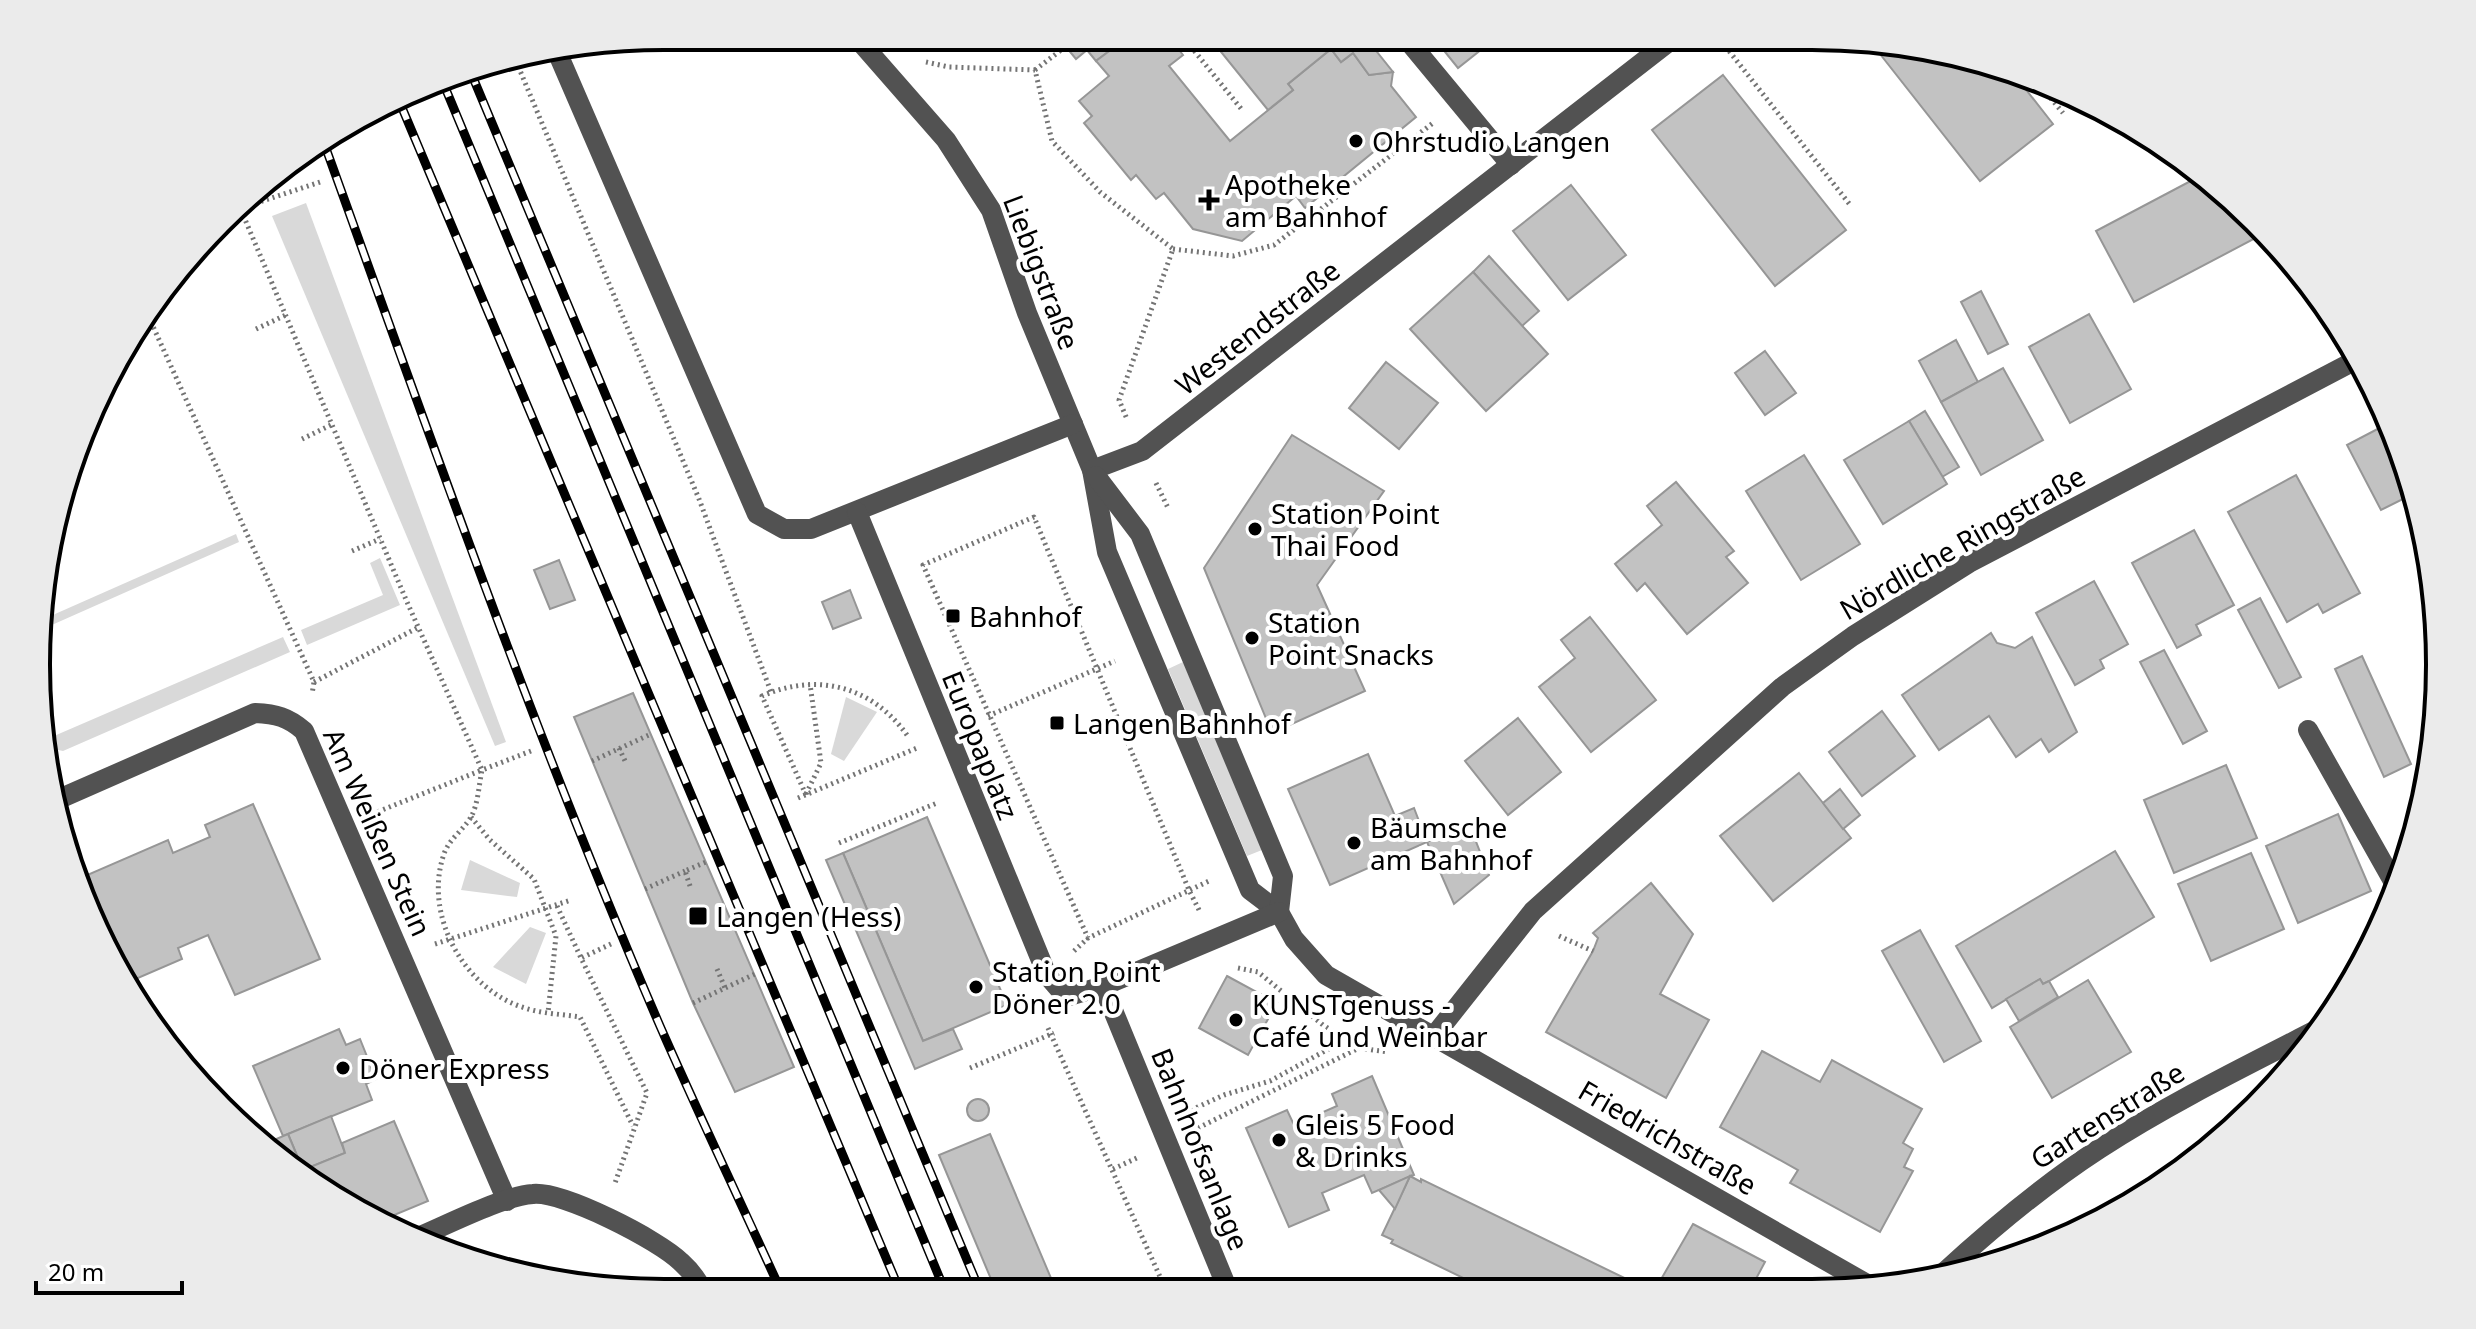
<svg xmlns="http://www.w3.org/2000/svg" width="2476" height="1329" font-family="'Noto Sans',sans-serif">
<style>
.green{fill:#d9d9d9}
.building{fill:#c2c2c2;stroke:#969696;stroke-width:2}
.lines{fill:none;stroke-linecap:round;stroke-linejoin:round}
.path{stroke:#747474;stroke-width:5;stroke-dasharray:2 4;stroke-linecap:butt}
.minor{stroke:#525252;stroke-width:20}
.rail-casing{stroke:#000;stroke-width:9}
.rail{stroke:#fff;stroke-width:6;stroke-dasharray:18;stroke-linecap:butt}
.poi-dot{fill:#000;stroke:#fff;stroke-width:3}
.labels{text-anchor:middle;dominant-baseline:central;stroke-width:8;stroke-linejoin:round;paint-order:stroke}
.poi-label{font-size:28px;fill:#000;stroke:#fff;text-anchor:start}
.street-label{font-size:28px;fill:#000;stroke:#fff}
.rim{fill:none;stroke:#000;stroke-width:4}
</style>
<rect width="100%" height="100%" fill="#fff"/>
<g class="green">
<polygon points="306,203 506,742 495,746 272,216"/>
<polygon points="236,534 239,542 45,628 46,618"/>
<polygon points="380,558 400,605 307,645 301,630 383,595 370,563"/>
<polygon points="283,637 290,652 63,751 49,748 39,714 43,712 54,736"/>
<polygon points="1183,662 1262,850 1247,856 1168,669"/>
<polygon points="846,697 877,712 844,761 831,754"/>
<polygon points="470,860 520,883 517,897 461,890"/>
<polygon points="530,927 546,933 526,984 493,967"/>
</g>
<g class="building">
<polygon points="954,36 1018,36 1004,48 958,42"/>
<polygon points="1057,36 1128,37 1096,61 1087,50 1076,59"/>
<polygon points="1128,37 1169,37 1183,55 1169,66 1230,141 1293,90 1288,84 1331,49 1341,62 1353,53 1369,75 1393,72 1391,86 1416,117 1305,208 1296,196 1242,241 1193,229 1164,193 1156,199 1136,175 1131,180 1084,123 1092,116 1079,101 1109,76 1096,61"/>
<polygon points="1209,37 1365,37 1393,72 1369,75 1353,53 1341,62 1331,49 1288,84 1293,90 1268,110"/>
<polygon points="1433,37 1489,37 1492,41 1458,68"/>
<polygon points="1869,40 1975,58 2013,73 2053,124 1980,181"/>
<polygon points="1723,75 1846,230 1775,286 1652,130"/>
<polygon points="2202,175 2226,192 2265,233 2134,302 2096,231"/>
<polygon points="1571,185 1626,255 1568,300 1513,231"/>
<polygon points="1489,256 1539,311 1522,326 1473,272"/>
<polygon points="1473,272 1548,354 1486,411 1410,329"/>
<polygon points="1981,291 2008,344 1988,354 1961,302"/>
<polygon points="2089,314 2131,389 2070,423 2029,347"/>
<polygon points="1956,340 1978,382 1941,402 1919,361"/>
<polygon points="1765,351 1796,393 1765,415 1735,373"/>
<polygon points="1386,362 1438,403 1399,449 1349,408"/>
<polygon points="2003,368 2043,440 1981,475 1941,402"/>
<polygon points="1925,411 1959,467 1942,477 1909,421"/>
<polygon points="1909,421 1947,484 1883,524 1844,460"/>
<polygon points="2389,423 2415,493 2381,510 2347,445"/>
<polygon points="1292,435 1384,491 1317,585 1365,691 1272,733 1204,568"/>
<polygon points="1804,455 1860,544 1801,580 1746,491"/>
<polygon points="2296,475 2360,593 2323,613 2318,604 2287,622 2228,512"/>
<polygon points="1676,482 1734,551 1726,557 1748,583 1687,634 1645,583 1637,591 1615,564 1662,525 1647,506"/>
<polygon points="2194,530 2234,605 2196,625 2201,635 2177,648 2132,563"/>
<polygon points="559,560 575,600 550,609 534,570"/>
<polygon points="2094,581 2128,644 2100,660 2104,668 2075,685 2036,613"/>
<polygon points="850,590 861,618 833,629 822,602"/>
<polygon points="2260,598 2301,677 2279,688 2238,610"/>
<polygon points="1590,617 1656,700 1591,752 1539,687 1575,658 1561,640"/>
<polygon points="1991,633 1997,643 2015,648 2032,637 2077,732 2049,752 2041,739 2016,757 1989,716 1939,750 1902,695"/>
<polygon points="2164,650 2207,731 2183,744 2140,662"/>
<polygon points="2362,656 2411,764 2384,777 2335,669"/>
<polygon points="633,693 794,1067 735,1092 693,1003 574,717"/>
<polygon points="1882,711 1915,756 1862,796 1829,752"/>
<polygon points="1518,718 1561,772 1508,815 1465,761"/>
<polygon points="1368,754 1395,816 1414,808 1427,842 1330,885 1288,789"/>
<polygon points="2226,765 2257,838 2174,873 2144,800"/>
<polygon points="1799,773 1851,838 1773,901 1720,836"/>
<polygon points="1840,789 1860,815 1843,829 1823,803"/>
<polygon points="253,804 320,959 235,995 208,935 178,948 182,959 131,981 84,905 78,879 168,840 173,853 210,837 205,825"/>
<polygon points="2420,810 2416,826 2411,814"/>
<polygon points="2338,814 2371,891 2298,923 2266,846"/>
<polygon points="927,817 1007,1005 923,1041 843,853"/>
<polygon points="1459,828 1464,839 1473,834 1489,875 1454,904 1427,842"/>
<polygon points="2115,851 2154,917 2049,981 2043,984 2040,979 1992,1008 1956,946"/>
<polygon points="843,853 923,1041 953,1029 962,1049 915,1069 826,860"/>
<polygon points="2251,853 2284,929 2211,961 2178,884"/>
<polygon points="1651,883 1693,934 1660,994 1709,1020 1666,1098 1546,1032 1593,951 1598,938 1593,933"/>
<polygon points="1920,930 1981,1041 1944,1062 1882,951"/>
<polygon points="1227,976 1277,1003 1248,1055 1199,1028"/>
<polygon points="2040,979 2043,984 2049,981 2058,997 2019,1021 2006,999"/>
<polygon points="2088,980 2131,1052 2052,1098 2010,1027"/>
<polygon points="339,1029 346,1045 360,1039 376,1079 366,1084 372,1100 283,1136 253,1066"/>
<polygon points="1762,1051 1820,1082 1832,1060 1922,1109 1903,1143 1913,1149 1904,1167 1913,1171 1880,1232 1790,1183 1798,1170 1720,1127"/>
<polygon points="1372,1076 1414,1175 1372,1193 1364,1175 1322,1193 1329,1210 1289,1227 1246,1128 1287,1110 1294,1125 1337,1106 1332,1094"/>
<circle cx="978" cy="1110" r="11"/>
<polygon points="331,1116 345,1153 303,1170 288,1134"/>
<polygon points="394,1121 428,1201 380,1221 351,1209 303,1170 345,1153 342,1143"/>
<polygon points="288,1134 303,1170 269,1142"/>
<polygon points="990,1134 1056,1290 996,1291 939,1155"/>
<polygon points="1410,1176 1421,1182 1421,1179 1645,1288 1486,1289 1391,1243 1393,1240 1382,1235"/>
<polygon points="1410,1176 1395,1209 1379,1190"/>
<polygon points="1693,1224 1765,1262 1751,1288 1656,1288"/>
<polygon points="555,1278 573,1278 594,1287 550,1279"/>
</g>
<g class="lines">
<g class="path">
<polyline points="1183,37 1243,111"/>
<polyline points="1718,37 1851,206"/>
<polyline points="516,61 699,499 771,692"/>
<polyline points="926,62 949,67 1035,70 1052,141 1100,192 1173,249 1119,400 1127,419"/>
<polyline points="1035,70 1065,47"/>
<polyline points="2039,84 2063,113"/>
<polyline points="244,207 320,182"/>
<polyline points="241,210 407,602 482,770 377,812"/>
<polyline points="1173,249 1233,256 1274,245 1433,123"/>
<polyline points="146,311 314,682 312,694"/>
<polyline points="256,329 286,315"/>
<polyline points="302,439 333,424"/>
<polyline points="1156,483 1169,510"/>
<polyline points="352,551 380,539"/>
<polyline points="314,682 419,627"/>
<polyline points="988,716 1115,661"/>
<polyline points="619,748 626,763"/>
<path d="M531,751l-49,19c-3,14 -4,35 -11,47 -9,15 -23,22 -28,40 -19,60 22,133 82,151 18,6 37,6 55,9l53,109"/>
<polyline points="592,761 651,734"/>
<polyline points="806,794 821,763 810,684"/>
<path d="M806,795l-44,-99c55,-24 110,-10 145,39"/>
<polyline points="798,798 917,748"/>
<polyline points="471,817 490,840 534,879 556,936 548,1013"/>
<polyline points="839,843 937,803"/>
<polyline points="690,886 685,871 706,862"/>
<polyline points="645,889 685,871"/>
<polyline points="557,906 581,958"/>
<polyline points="1199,910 1189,890 1034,517 923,565 1088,938 1209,881"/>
<polyline points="1559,936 1593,951"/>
<polyline points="435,944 571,900"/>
<polyline points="611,944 581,958 647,1093 615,1183"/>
<polyline points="1074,951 1088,938"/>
<polyline points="1238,968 1258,972 1323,1025 1359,1048"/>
<polyline points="717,969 725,988"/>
<polyline points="693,1003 755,974"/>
<polyline points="1048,1028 1166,1290"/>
<polyline points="970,1068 1054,1033"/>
<polyline points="1191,1110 1224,1095 1270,1081 1345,1040"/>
<polyline points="1198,1128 1359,1048 1388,1052"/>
<polyline points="1113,1169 1139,1157"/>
</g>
<g class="minor">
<polyline points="855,36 946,140 991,210 1027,313 1092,470 1107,552 1250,890 1279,912 1294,939 1326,975 1874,1288"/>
<polyline points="1405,37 1511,165"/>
<polyline points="558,54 757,514 784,529 811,529 1073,424"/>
<polyline points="1092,470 1142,451 1675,37"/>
<polyline points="1096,476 1140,534 1283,876 1279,912"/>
<polyline points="857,512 1047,975 1066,997 1103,986 1279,912"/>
<polyline points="2308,730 2397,888"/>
<path d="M59,799l196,-86c21,1 33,4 49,18l203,470"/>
<polyline points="1103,986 1228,1290"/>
<polyline points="1434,1036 1533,911 1782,687 1853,636 1969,563 2358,359"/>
<path d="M418,1237c29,-12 85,-41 115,-43 30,-3 126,46 148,68 9,8 17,19 22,29"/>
<path d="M1941,1275c50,-46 101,-89 158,-126 71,-46 147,-83 221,-121"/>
</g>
<g class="rail-casing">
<g id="rail">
<polyline points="469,68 980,1291"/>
<polyline points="442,80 945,1291"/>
<polyline points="400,103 900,1291"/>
<path d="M324,143c107,296 211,594 336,883 39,89 81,177 121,265"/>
</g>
</g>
<use href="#rail" class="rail"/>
</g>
<g class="poi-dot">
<circle cx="1356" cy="141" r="8"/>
<path d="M1205 188h8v8h8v8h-8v8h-8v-8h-8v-8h8z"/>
<circle cx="1255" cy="529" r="8"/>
<rect x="945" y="608" width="16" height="16" rx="4"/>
<circle cx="1252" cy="638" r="8"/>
<rect x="1049" y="715" width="16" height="16" rx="4"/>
<circle cx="1354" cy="843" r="8"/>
<rect x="688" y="906" width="20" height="20" rx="4"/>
<circle cx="976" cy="987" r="8"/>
<circle cx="1236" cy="1020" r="8"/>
<circle cx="343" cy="1068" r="8"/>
<circle cx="1279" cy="1140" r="8"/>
</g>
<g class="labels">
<g class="poi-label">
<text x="1372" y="141">Ohrstudio Langen</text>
<text x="1225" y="184">Apotheke<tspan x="1225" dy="32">am Bahnhof</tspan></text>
<text x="1271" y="513">Station Point<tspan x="1271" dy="32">Thai Food</tspan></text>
<text x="969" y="616">Bahnhof</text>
<text x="1268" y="622">Station<tspan x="1268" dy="32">Point Snacks</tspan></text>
<text x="1073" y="723">Langen Bahnhof</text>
<text x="1370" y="827">Bäumsche<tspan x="1370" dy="32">am Bahnhof</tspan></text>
<text x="716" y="916">Langen (Hess)</text>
<text x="992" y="971">Station Point<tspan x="992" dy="32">Döner 2.0</tspan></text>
<text x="1252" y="1004">KUNSTgenuss -<tspan x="1252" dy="32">Café und Weinbar</tspan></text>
<text x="359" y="1068">Döner Express</text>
<text x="1295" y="1124">Gleis 5 Food<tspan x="1295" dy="32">&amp; Drinks</tspan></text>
</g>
<g class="street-label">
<text transform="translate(1042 272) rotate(69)">Liebigstraße</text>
<text transform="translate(1257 327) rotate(-38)">Westendstraße</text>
<text transform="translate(1962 542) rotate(-30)">Nördliche Ringstraße</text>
<text transform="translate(981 745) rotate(68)">Europaplatz</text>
<text transform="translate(378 832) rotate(66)">Am Weißen Stein</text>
<text transform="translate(2107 1115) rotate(-32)">Gartenstraße</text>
<text transform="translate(1668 1137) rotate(30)">Friedrichstraße</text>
<text transform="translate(1201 1149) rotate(68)">Bahnhofsanlage</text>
</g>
</g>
<path d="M0 0H2476V1329H0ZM664 50H1812A614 614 0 0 1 2426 664V665A614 614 0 0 1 1812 1279H664A614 614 0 0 1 50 665V664A614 614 0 0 1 664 50Z" fill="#ebebeb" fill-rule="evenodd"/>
<path class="rim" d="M664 50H1812A614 614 0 0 1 2426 664V665A614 614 0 0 1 1812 1279H664A614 614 0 0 1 50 665V664A614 614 0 0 1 664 50Z"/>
<path d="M36 1281v12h146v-12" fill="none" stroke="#000000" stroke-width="4"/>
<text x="48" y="1281" font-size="24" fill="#000000" stroke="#ffffff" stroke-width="6" paint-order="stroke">20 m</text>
</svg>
